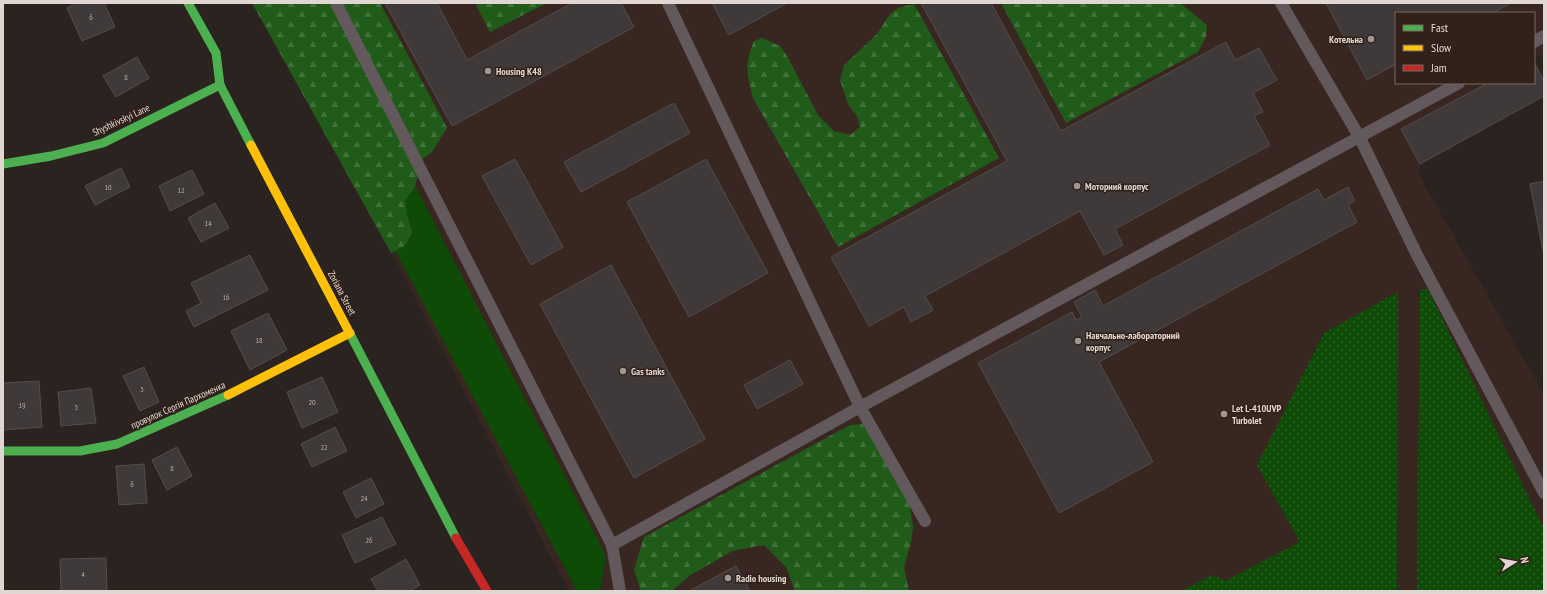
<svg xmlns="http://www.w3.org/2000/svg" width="1547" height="594" font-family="'PT Sans Narrow',sans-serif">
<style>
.education{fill:#382721}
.green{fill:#0d4b06}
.forest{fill:url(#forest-firs)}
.park{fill:url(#park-dots)}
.building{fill:#403939;stroke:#544d4c}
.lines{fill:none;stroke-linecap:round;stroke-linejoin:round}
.lane{stroke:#63595d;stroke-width:12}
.fast{stroke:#4caf50;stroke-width:9}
.slow{stroke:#ffc107;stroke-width:9}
.jam{stroke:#c62828;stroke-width:9}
.poi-dot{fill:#a19793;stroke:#312119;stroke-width:1.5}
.labels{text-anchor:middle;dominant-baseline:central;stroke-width:3;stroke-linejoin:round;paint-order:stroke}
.number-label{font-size:8px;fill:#b9afab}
.poi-label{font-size:10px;font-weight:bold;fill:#e1d6d1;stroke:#312119;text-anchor:start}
.street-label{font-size:10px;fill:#e1d6d1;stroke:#312119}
</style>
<defs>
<pattern id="forest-firs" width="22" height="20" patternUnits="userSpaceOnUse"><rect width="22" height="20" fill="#215b19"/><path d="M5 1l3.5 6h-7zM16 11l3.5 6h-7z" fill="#417239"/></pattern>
<pattern id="park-dots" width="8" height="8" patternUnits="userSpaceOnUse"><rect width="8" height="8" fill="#0d4b06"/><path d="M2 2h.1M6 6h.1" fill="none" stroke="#306429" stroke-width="1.8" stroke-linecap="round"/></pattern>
</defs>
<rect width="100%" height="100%" fill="#2b231f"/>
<polygon class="education" points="260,3 1544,3 1544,53 1534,59 1534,13 1396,13 1396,83 1534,83 1534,62 1544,81 1544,96 1420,164 1419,175 1544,395 1544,591 569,591"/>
<polygon class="green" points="263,3 321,3 606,556 600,591 577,591"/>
<g class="forest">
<polygon points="252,3 380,3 447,128 432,152 421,160 415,187 405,200 407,216 412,231 406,245 391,253"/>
<polygon points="475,3 547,3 490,32"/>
<polygon points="1001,3 1180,3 1207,25 1206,37 1198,52 1066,123"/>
<path d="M914,4l85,154 -161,89 -85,-149c-6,-25 -9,-33 1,-57l8,-3 18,8 7,10 31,59 16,16 16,4 10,-8 -2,-9 -10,-14 -8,-24 4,-15 33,-31 13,-20 8,-6z"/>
<polygon points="862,424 869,432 894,479 905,494 910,507 913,527 911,543 904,567 909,591 795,591 786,567 764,545 732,551 689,576 672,591 641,591 634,570 644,537 850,425"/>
</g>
<g class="park">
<polygon points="1428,289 1544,529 1544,591 1417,591 1420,290"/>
<polygon points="1398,292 1397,591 1181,591 1212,575 1225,581 1300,542 1257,465 1324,333"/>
</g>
<g class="building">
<polygon points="78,3 104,3 115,27 82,41 67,8"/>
<polygon points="385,3 437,3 467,60 572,3 621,3 634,27 452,126"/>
<polygon points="712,3 787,3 729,35"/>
<polygon points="921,3 991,3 1061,131 1226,42 1235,60 1259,48 1277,80 1253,93 1263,112 1254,116 1270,145 1115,229 1123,245 1104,255 1080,211 925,296 933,310 911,322 904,307 869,326 831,257 1007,161"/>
<polygon points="1326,3 1511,3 1493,13 1396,13 1396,64 1367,80"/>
<polygon points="137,57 149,78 116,97 103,76"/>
<polygon points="1534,62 1544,81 1544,96 1420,164 1401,129 1488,83 1534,83"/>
<polygon points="674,103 690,133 581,192 564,162"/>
<polygon points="515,159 563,247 531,265 482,176"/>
<polygon points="706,159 768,273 689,317 627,202"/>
<polygon points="121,168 130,187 95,205 85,186"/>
<polygon points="192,170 204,194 170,211 159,186"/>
<polygon points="1544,181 1544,256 1530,184"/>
<polygon points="1348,187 1355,201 1348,205 1357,222 1099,362 1153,462 1059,513 978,363 1072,312 1076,320 1082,317 1074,302 1095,290 1103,306 1318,189 1324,200"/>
<polygon points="215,203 229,228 201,242 188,218"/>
<polygon points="250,255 268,290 194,327 186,311 201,303 191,283"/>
<polygon points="611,265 705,439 634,478 540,304"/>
<polygon points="268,313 287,350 250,370 231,331"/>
<polygon points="790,360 803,384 757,409 744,385"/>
<polygon points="144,367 159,402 140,411 123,376"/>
<polygon points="322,377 338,412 302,428 287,392"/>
<polygon points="39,381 42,427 3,430 3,383"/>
<polygon points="91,388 96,423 61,426 58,392"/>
<polygon points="335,427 347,451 312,467 301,444"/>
<polygon points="177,447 192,476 167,490 152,460"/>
<polygon points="144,464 147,503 119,505 116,466"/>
<polygon points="371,478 384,504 356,518 343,492"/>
<polygon points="382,517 396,544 355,563 342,535"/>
<polygon points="106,558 107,591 61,591 60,559"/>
<polygon points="406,559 420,585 410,591 378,591 371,579"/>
<polygon points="736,566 750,591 692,591 691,590"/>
</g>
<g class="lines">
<g class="lane">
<polyline points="336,3 612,545 620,591"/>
<polyline points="668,3 860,407 925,521"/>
<polyline points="1281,3 1360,138 1417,255 1544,493"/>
<polyline points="1534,42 1544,36"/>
<polyline points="612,545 860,407 1459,83"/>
</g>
<g class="fast">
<polyline points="188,3 216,53 220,85 251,145"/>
<polyline points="3,164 51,156 103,143 220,85"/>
<polyline points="347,328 456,538"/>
<polyline points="3,451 80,451 117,444 228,395"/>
</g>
<g class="slow">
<polyline points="251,145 347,328"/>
<polyline points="228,395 350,333"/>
</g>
<polyline class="jam" points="456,538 487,591"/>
</g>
<g class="poi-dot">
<circle cx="1371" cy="39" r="4"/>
<circle cx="488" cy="71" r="4"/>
<circle cx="1077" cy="186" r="4"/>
<circle cx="1078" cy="341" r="4"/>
<circle cx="623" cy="371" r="4"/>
<circle cx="1224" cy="414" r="4"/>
<circle cx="728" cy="578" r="4"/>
</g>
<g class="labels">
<g class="number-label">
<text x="91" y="17">6</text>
<text x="126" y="77">8</text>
<text x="108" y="187">10</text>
<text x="181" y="190">12</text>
<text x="208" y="223">14</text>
<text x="226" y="297">16</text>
<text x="259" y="340">18</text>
<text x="142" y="389">5</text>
<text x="312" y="402">20</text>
<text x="22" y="405">19</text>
<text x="76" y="407">3</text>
<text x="324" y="447">22</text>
<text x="172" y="468">8</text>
<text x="132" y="484">6</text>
<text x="364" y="498">24</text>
<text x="369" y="540">26</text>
<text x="83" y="574">4</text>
</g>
<g class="poi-label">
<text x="1363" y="39" text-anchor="end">Котельна</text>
<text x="496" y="71">Housing K48</text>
<text x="1085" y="186">Моторний корпус</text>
<text x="1086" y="335">Навчально-лабораторний<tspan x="1086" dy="12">корпус</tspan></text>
<text x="631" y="371">Gas tanks</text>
<text x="1232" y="408">Let L-410UVP<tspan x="1232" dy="12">Turbolet</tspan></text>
<text x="736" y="578">Radio housing</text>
</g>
<g class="street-label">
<text transform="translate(121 120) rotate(-25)">Shyshkivskyi Lane</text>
<text transform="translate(342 293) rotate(62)">Zoriana Street</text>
<text transform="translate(178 405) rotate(-24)">провулок Сергія Пархоменка</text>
</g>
</g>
<rect width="1547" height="594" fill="none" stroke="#e1d6d1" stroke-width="8"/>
<rect x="1395" y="12" width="140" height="72" fill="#312119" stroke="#776963"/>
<rect x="1403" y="25" width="20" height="6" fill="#4caf50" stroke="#776963"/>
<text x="1431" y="32" font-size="12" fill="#e1d6d1">Fast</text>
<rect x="1403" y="45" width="20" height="6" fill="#ffc107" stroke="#776963"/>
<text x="1431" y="52" font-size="12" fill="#e1d6d1">Slow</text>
<rect x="1403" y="65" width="20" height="6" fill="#c62828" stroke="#776963"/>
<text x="1431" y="72" font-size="12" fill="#e1d6d1">Jam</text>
<g transform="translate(1515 562) rotate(79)" stroke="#312119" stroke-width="3" paint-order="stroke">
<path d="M0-3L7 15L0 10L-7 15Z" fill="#e1d6d1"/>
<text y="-6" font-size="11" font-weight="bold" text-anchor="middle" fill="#e1d6d1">N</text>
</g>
</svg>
